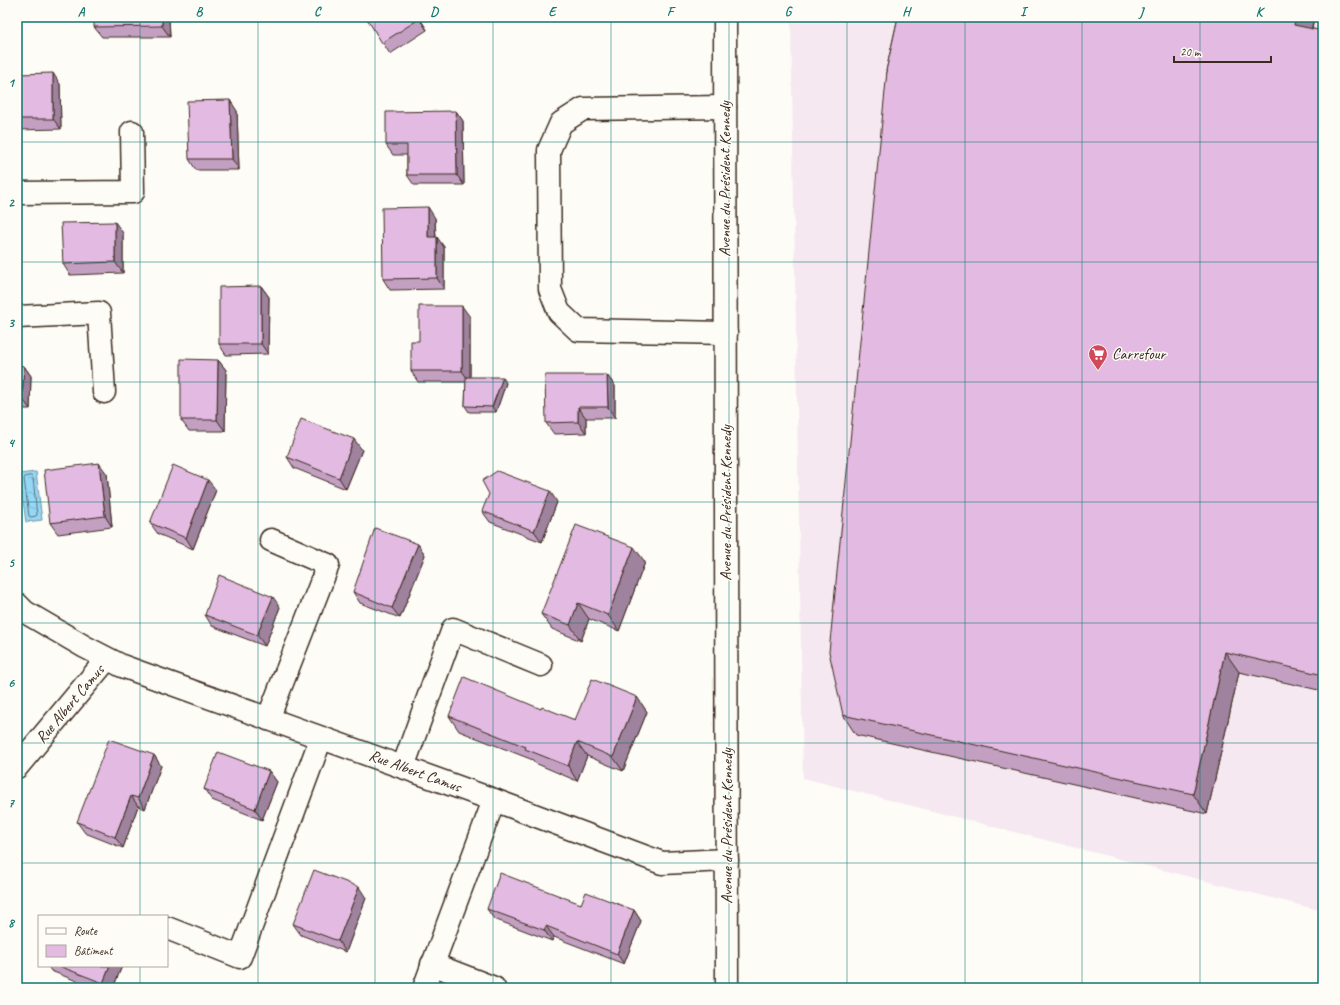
<svg xmlns="http://www.w3.org/2000/svg" width="1340" height="1005" font-family="Caveat,sans-serif">
<style>
.built{fill:#f5e8f0}
.water{fill:url(#water-ripples);stroke:#7092a0}
.lines{fill:none;stroke-linecap:round;stroke-linejoin:round}
.shore{stroke:#5f6f74;stroke-width:1}
.minor-casing{stroke:#3b2a1e;stroke-width:25}
.minor{stroke:#fdfcf7;stroke-width:22}
.wall{fill:#c3a0c2;stroke:#3b2a1e}
.shaded-wall{fill:#9f829e;stroke:#3b2a1e}
.building{fill:#e3bae1;stroke:#3b2a1e}
.grid{fill:none;stroke:#0f766e;stroke-width:1;stroke-opacity:0.55}
.labels{text-anchor:middle;dominant-baseline:central;stroke-width:3;stroke-linejoin:round;paint-order:stroke}
.street-label{font-size:16px;fill:#3b2a1e;stroke:#fdfcf7}
.poi-label{font-size:16px;fill:#3b2a1e;stroke:#fdfcf7;text-anchor:start}
.neatline{fill:none;stroke:#0f766e;stroke-width:1.5}
.grid-label{font-size:13px;text-anchor:middle;font-weight:bold;fill:#0f766e}
</style>
<defs>
<pattern id="water-ripples" width="26" height="14" patternUnits="userSpaceOnUse"><rect width="26" height="14" fill="#94d7f6"/><path d="M2 4q2-2 4 0t4 0M15 11q2-2 4 0t4 0" fill="none" stroke="#80b9d2"/></pattern>
</defs>
<rect width="100%" height="100%" fill="#fdfcf7"/>
<filter id="ink" filterUnits="userSpaceOnUse"><feTurbulence type="fractalNoise" baseFrequency=".025" numOctaves="2"/><feDisplacementMap in="SourceGraphic" scale="8" xChannelSelector="R" yChannelSelector="G"/><feConvolveMatrix kernelMatrix="1 2 1 2 8 2 1 2 1" color-interpolation-filters="sRGB"/></filter>
<g filter="url(#ink)">
<polygon class="built" points="791,17 1323,17 1323,911 803,778"/>
<polygon class="water" points="36,472 42,520 26,522 19,474"/>
<g class="lines">
<polygon class="shore" points="31,476 33,478 37,515 36,516 31,517 29,516 24,479 25,477"/>
<g class="minor-casing">
<g id="minor">
<polyline points="725,17 727,988"/>
<polyline points="725,107 583,109 561,123 549,150 550,289 559,312 578,330 726,333"/>
<polyline points="17,193 133,192 132,132"/>
<polyline points="17,317 99,313 104,392"/>
<polyline points="17,604 25,612 85,647 122,666 494,800 662,863 727,860"/>
<polyline points="268,719 328,565 271,540"/>
<polyline points="17,767 107,659"/>
<polyline points="403,767 453,629 541,665"/>
<polyline points="167,928 240,957 321,738"/>
<polyline points="432,964 494,988"/>
<polyline points="424,988 494,800"/>
</g>
</g>
<use href="#minor" class="minor"/>
</g>
<g class="wall">
<polygon points="169,17 170,37 102,37 94,27"/>
<polygon points="366,17 419,17 427,30 390,54"/>
<polygon points="491,17 558,17 558,21 494,20"/>
<polygon points="898,17 1314,17 1312,29 1323,31 1323,691 1239,672 1207,814 856,735 843,715 887,73 886,71"/>
<polygon points="17,74 60,84 61,129 17,130"/>
<polygon points="237,111 239,170 196,170 189,159"/>
<polygon points="456,111 463,121 464,185 414,185 407,175 407,155 393,155 386,145"/>
<polygon points="435,218 436,237 444,247 444,289 390,290 383,279"/>
<polygon points="123,233 123,273 70,275 63,264"/>
<polygon points="261,286 269,297 268,354 226,355 219,344"/>
<polygon points="470,317 470,377 506,383 496,412 469,412 465,406 466,382 418,382 411,371 419,341"/>
<polygon points="218,360 226,370 225,431 189,431 181,420"/>
<polygon points="17,365 24,366 31,376 30,409 17,409"/>
<polygon points="607,375 615,386 615,418 586,418 586,433 554,434 546,423"/>
<polygon points="362,450 346,489 294,468 287,457"/>
<polygon points="107,474 112,527 58,534 50,523"/>
<polygon points="216,490 193,549 158,534 150,523"/>
<polygon points="557,502 542,542 490,522 482,511"/>
<polygon points="418,544 425,555 400,618 360,603 353,592"/>
<polygon points="645,562 619,631 589,619 581,641 552,629 541,614"/>
<polygon points="280,607 265,646 212,626 205,615"/>
<polygon points="637,697 647,712 623,771 587,756 577,781 535,763 533,760 459,731 449,716 541,709 575,720"/>
<polygon points="154,755 161,766 145,809 138,806 123,848 85,833 77,822"/>
<polygon points="269,771 277,782 262,820 212,800 204,789"/>
<polygon points="366,898 346,952 301,935 293,924"/>
<polygon points="581,904 634,910 641,921 624,964 554,937 552,941 494,919 487,909"/>
<polygon points="48,966 122,966 113,988 95,988 51,971"/>
</g>
<g class="shaded-wall">
<polygon points="162,17 169,17 170,37 162,26"/>
<polygon points="418,17 419,17 427,30"/>
<polygon points="555,17 558,17 558,21"/>
<polygon points="1296,17 1314,17 1308,45 1294,25"/>
<polygon points="53,73 60,84 61,129 53,119"/>
<polygon points="230,100 237,111 239,170 232,159"/>
<polygon points="456,111 463,121 464,185 457,175"/>
<polygon points="428,207 435,218 436,248 428,237"/>
<polygon points="115,222 123,233 123,273 115,262"/>
<polygon points="437,237 444,247 444,289 437,278"/>
<polygon points="261,286 269,297 268,354 261,344"/>
<polygon points="462,306 470,317 470,382 462,371"/>
<polygon points="218,360 226,370 225,431 217,420"/>
<polygon points="24,366 31,376 30,409 22,398"/>
<polygon points="607,375 615,386 615,418 608,407"/>
<polygon points="503,377 506,383 496,412 492,407"/>
<polygon points="578,407 586,418 586,433 578,422"/>
<polygon points="354,439 362,450 346,489 339,478"/>
<polygon points="99,463 107,474 112,527 105,516"/>
<polygon points="208,480 216,490 193,549 186,538"/>
<polygon points="550,491 557,502 542,542 534,531"/>
<polygon points="418,544 425,555 400,618 392,608"/>
<polygon points="634,547 645,562 619,631 608,615"/>
<polygon points="273,597 280,607 265,646 257,635"/>
<polygon points="578,603 589,619 581,641 570,625"/>
<polygon points="1225,652 1239,672 1207,814 1193,794"/>
<polygon points="637,697 647,712 623,771 613,757"/>
<polygon points="577,742 587,756 577,781 568,766"/>
<polygon points="154,755 161,766 145,809 138,798"/>
<polygon points="269,771 277,782 262,820 255,809"/>
<polygon points="131,796 138,806 123,848 115,837"/>
<polygon points="17,877 19,881 17,884"/>
<polygon points="359,887 366,898 346,952 338,941"/>
<polygon points="634,910 641,921 624,964 617,954"/>
<polygon points="546,926 554,937 552,941 544,930"/>
<polygon points="110,966 122,966 113,988 107,988 103,983"/>
</g>
<g class="building">
<polygon points="94,17 162,17 162,26 94,27"/>
<polygon points="366,17 418,17 419,19 382,43"/>
<polygon points="898,17 1296,17 1294,25 1323,31 1323,675 1225,652 1193,794 843,715 829,652 887,71 886,71"/>
<polygon points="53,73 53,119 17,119 17,74"/>
<polygon points="230,100 232,159 189,159 187,101"/>
<polygon points="456,111 457,175 407,175 407,145 386,145 386,112"/>
<polygon points="428,207 428,237 437,237 437,278 383,279 382,208"/>
<polygon points="115,222 115,262 63,264 61,223"/>
<polygon points="261,286 261,344 219,344 219,287"/>
<polygon points="419,306 462,306 462,371 411,371 411,341 419,341"/>
<polygon points="181,359 218,360 217,420 181,420"/>
<polygon points="17,365 24,366 22,398 17,398"/>
<polygon points="545,375 607,375 608,407 578,407 578,422 546,423"/>
<polygon points="466,377 503,377 492,407 465,406"/>
<polygon points="301,419 354,439 339,478 287,457"/>
<polygon points="99,463 105,516 50,523 44,470"/>
<polygon points="173,465 208,480 186,538 150,523"/>
<polygon points="497,471 550,491 534,531 482,511 489,494 482,481"/>
<polygon points="576,525 634,547 608,615 578,603 570,625 541,614"/>
<polygon points="375,528 418,544 392,608 353,592"/>
<polygon points="219,575 273,597 257,635 205,615"/>
<polygon points="464,677 541,709 542,707 575,720 592,679 637,697 613,757 577,742 568,766 525,749 526,747 449,716"/>
<polygon points="109,739 154,755 138,798 131,796 115,837 77,822"/>
<polygon points="218,752 269,771 255,809 204,789"/>
<polygon points="314,870 359,887 338,941 293,924"/>
<polygon points="500,873 581,904 586,892 634,910 617,954 546,926 544,930 487,909"/>
<polygon points="59,966 110,966 103,983"/>
</g>
</g>
<path class="grid" d="M140,17v899M258,17v971M375,17v971M493,17v971M611,17v971M729,17v971M847,17v971M965,17v971M1082,17v971M1200,17v971M17,142h1306M17,262h1306M17,382h1306M17,502h1306M17,623h1306M17,743h1306M17,863h1306M140,966v22"/>
<defs>
<g id="supermarket-pin" transform="scale(1)"><path d="M0 17L-7.5 6A9.5 9.5 0 1 1 7.5 6Z" fill="#d1495b" stroke="#fdfcf7"/><path d="M-6-5.5h2.5l.6 2H6L4.5 2H-2.5L-4.4-4H-6ZM-1.5 3.2a1.3 1.3 0 1 0 .1 0ZM3 3.2a1.3 1.3 0 1 0 .1 0Z" fill="#fff"/></g>
</defs>
<g fill-rule="evenodd">
<use href="#supermarket-pin" x="1098" y="354"/>
</g>
<g class="labels">
<g class="street-label">
<text transform="translate(725 179) rotate(-90)">Avenue du Président Kennedy</text>
<text transform="translate(726 503) rotate(-90)">Avenue du Président Kennedy</text>
<text transform="translate(70 704) rotate(-50)">Rue Albert Camus</text>
<text transform="translate(415 771) rotate(20)">Rue Albert Camus</text>
<text transform="translate(727 826) rotate(-90)">Avenue du Président Kennedy</text>
</g>
<g class="poi-label">
<text x="1112" y="354">Carrefour</text>
</g>
</g>
<rect width="1340" height="1005" fill="none" stroke="#fdfcf7" stroke-width="44"/>
<rect x="38" y="915" width="130" height="52" fill="#fdfcf7" stroke="#afa8a0"/>
<rect x="46" y="928" width="20" height="6" fill="#fdfcf7" stroke="#afa8a0"/>
<text x="74" y="935" font-size="12" fill="#3b2a1e">Route</text>
<rect x="46" y="945" width="20" height="12" fill="#e3bae1" stroke="#afa8a0"/>
<text x="74" y="955" font-size="12" fill="#3b2a1e">Bâtiment</text>
<path d="M1174 56v6h97v-6" fill="none" stroke="#3b2a1e" stroke-width="2"/>
<text x="1180" y="56" font-size="12" fill="#3b2a1e" stroke="#fdfcf7" stroke-width="3" paint-order="stroke">20 m</text>
<rect x="22" y="22" width="1296" height="961" class="neatline"/>
<g class="grid-label">
<text x="81" y="16">A</text>
<text x="199" y="16">B</text>
<text x="317" y="16">C</text>
<text x="434" y="16">D</text>
<text x="552" y="16">E</text>
<text x="670" y="16">F</text>
<text x="788" y="16">G</text>
<text x="906" y="16">H</text>
<text x="1023" y="16">I</text>
<text x="1141" y="16">J</text>
<text x="1259" y="16">K</text>
<text x="11" y="87">1</text>
<text x="11" y="207">2</text>
<text x="11" y="327">3</text>
<text x="11" y="447">4</text>
<text x="11" y="567">5</text>
<text x="11" y="687">6</text>
<text x="11" y="807">7</text>
<text x="11" y="927">8</text>
</g>
</svg>
